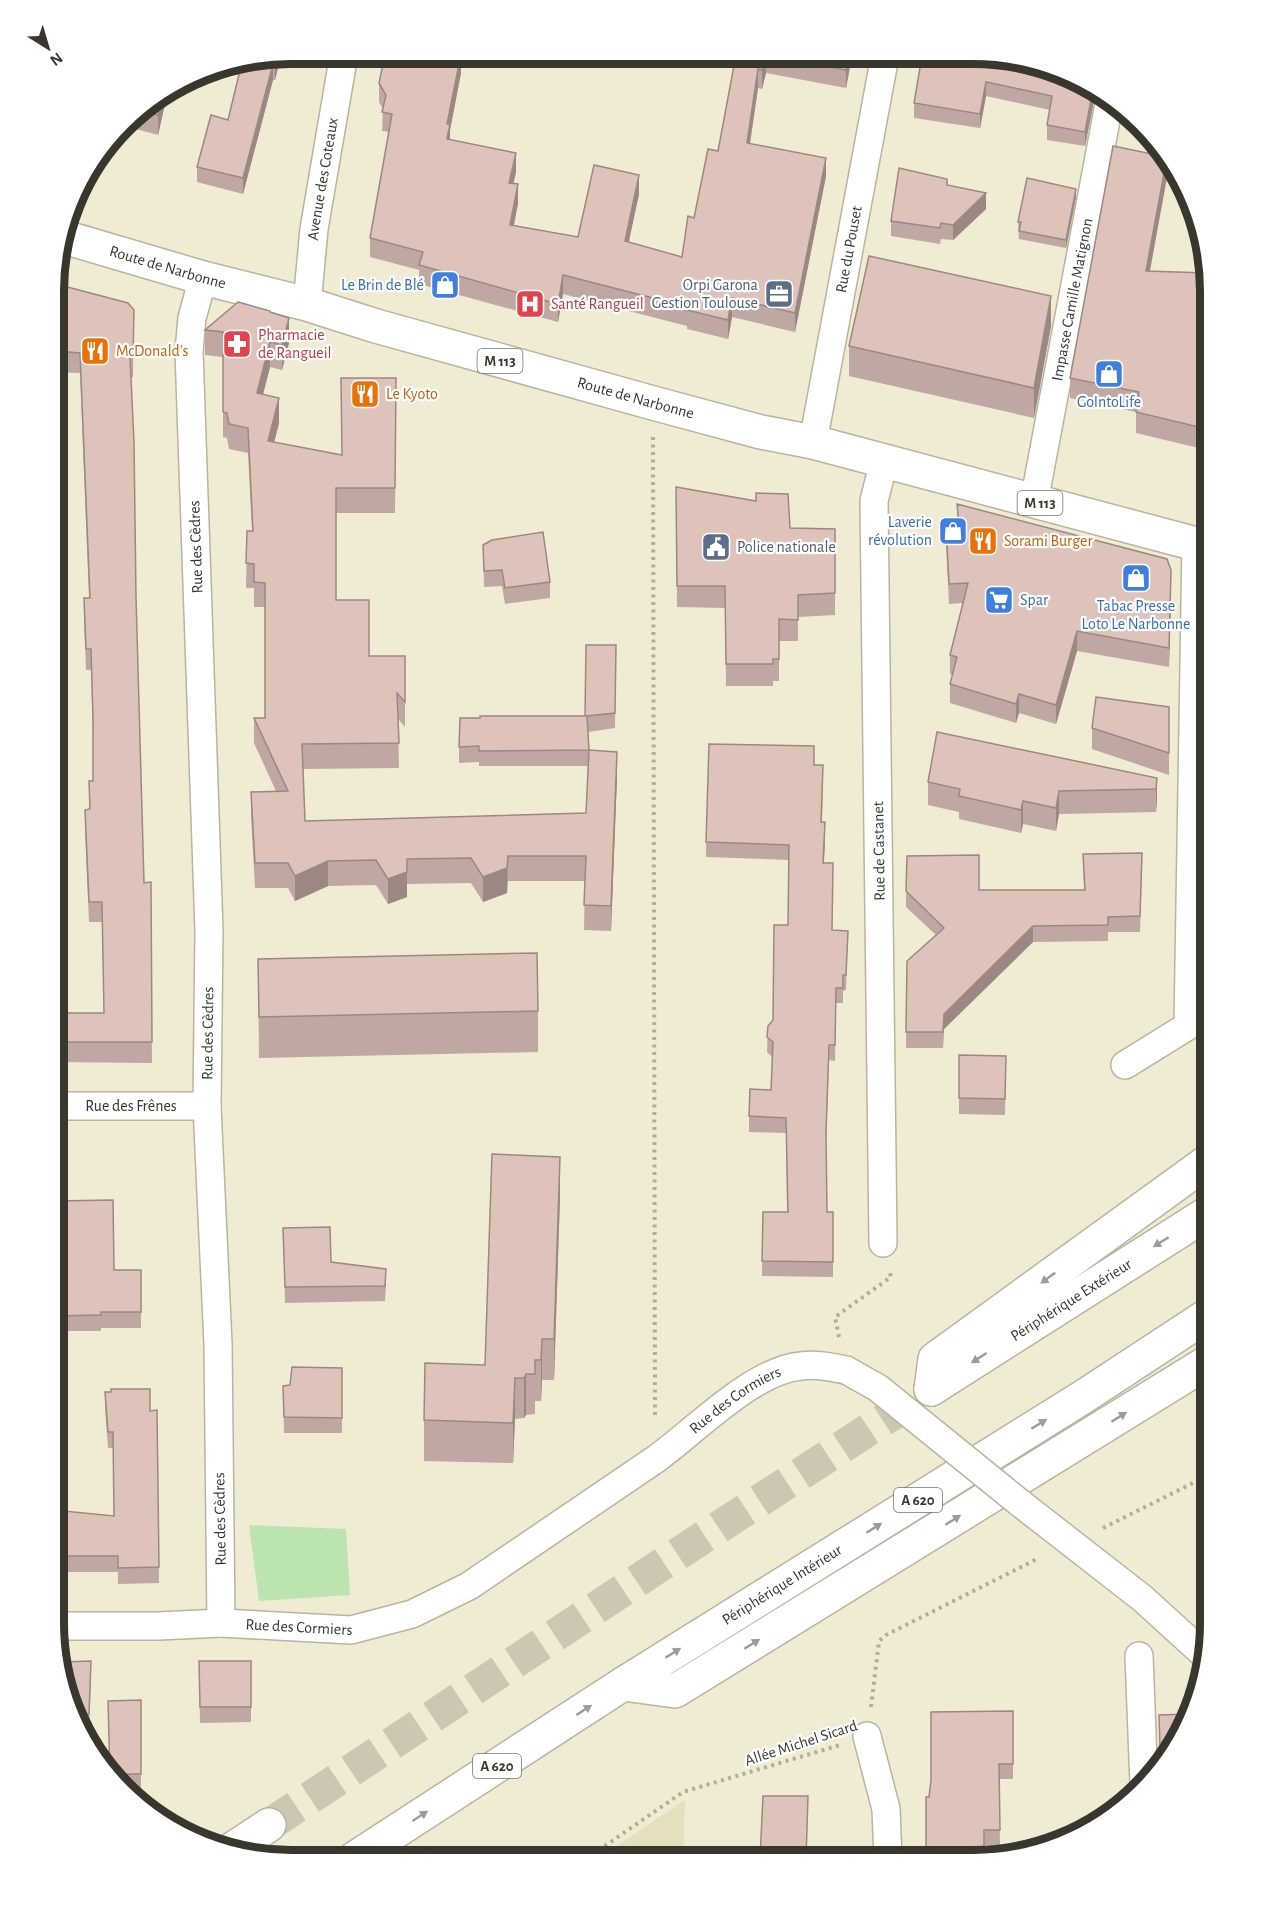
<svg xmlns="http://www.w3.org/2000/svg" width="1265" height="1914" font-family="'Alegreya Sans',sans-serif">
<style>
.built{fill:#e5dfc0}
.green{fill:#bce4b1}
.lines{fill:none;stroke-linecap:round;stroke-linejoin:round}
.motorway-tunnel{stroke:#cbc7b2;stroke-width:33;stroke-dasharray:33 16;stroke-linecap:butt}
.minor-casing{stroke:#b9b49d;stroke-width:30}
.primary-casing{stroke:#b9b49d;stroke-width:36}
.motorway-casing{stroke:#b9b49d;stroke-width:36}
.path{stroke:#b1ad99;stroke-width:4;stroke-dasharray:3 4.5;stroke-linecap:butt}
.minor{stroke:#fff;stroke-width:27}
.primary{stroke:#fff;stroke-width:33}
.motorway{stroke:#fff;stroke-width:33}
.minor-bridge-casing{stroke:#b9b49d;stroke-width:30;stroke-linecap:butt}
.minor-bridge{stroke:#fff;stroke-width:27}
.wall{fill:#bfa8a1}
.shaded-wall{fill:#9b8883}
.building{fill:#dec3bb;stroke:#9b8883;stroke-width:1.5}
.oneway{fill:#9c9b96}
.labels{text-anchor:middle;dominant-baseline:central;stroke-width:4.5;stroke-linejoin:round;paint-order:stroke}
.shield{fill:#fff;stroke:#74736c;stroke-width:1.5}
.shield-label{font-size:15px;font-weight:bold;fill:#39372d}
.street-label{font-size:16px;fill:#39372d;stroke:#fff}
.shop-label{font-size:16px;fill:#366cbe;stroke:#fff;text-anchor:end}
.service-label{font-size:16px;fill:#4e5e75;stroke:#fff;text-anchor:end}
.health-label{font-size:16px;fill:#be3a42;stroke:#fff;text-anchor:start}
.food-label{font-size:16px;fill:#c56008;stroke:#fff;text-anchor:start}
.rim{fill:none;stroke:#39372d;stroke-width:8}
</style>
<rect width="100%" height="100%" fill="#f0ebd3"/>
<polygon class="built" points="685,1800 683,1859 597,1859"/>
<polygon class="green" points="249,1525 346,1529 350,1595 259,1601"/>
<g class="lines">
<polyline class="motorway-tunnel" points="269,1825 667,1561 931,1389"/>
<g class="minor-casing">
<g id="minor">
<path id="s1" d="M307,304l7,-75 30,-175"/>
<path id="s2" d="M813,442l72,-386"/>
<path id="s3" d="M1034,502l76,-403"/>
<polyline points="1125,1065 1188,1026 1196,544"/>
<path id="s4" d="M55,1106h152"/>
<polyline points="883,1243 874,501 884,461"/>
<polyline points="1020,1503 1142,1598 1207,1657"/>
<path id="s5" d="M221,1623l130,7 61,-16 57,-28 187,-127c39,-28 97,-89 145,-93 16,-2 30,1 45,4"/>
<path id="s6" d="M55,1626h104l62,-3 -3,-279 -11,-238 2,-176 -20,-579 3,-33 11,-40"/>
<polyline points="1139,1656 1144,1785"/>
<polyline points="867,1736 886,1809 888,1860"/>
</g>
</g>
<g class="primary-casing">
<g id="primary">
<path id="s7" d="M64,237l139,41 104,26 69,22 277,77 108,29 52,10 398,106"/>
</g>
</g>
<g class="motorway-casing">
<g id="motorway">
<polyline points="931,1389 935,1359 1211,1159"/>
<path id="s8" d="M931,1389l280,-178"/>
<polyline points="623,1684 675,1691 1211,1360"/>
<polyline points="231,1850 269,1825"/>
<path id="s9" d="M355,1858l268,-174 460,-287 128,-84"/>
</g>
</g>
<g class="path">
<polyline points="653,437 655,1419"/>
<polyline points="839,1337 835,1317 891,1277 890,1273"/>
<polyline points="1103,1528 1211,1474"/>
<polyline points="871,1707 879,1641 886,1635 1039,1558"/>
<polyline points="586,1859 683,1792 840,1745"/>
</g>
<use href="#minor" class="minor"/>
<use href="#primary" class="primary"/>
<use href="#motorway" class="motorway"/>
<g class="minor-bridge-casing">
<polyline id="minor-bridge" points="846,1370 878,1388 1020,1503"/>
</g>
<use href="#minor-bridge" class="minor-bridge"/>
</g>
<g class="wall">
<polygon points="736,55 852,56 846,88 766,73 762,89 758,88 750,144 826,176 795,332 732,317 728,339 687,329 687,326 563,294 558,322 419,284 419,270 370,257 370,238 389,132 382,131 383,109 379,102 379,83 461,73 450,130 450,140 516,172 513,184 518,203 514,225 578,237 639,194 628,242 682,257 694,218 718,151"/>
<polygon points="281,56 275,80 273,80 243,194 197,182 197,167 228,120 239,74 215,70 215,67"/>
<polygon points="922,56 1095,96 1085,146 1047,140 1047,125 1050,110 986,96 980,128 914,118 914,103"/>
<polygon points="167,95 158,135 125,126 135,113"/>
<polygon points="1167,177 1150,271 1211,292 1211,451 1136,433 1136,412 1070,398 1070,378"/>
<polygon points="947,185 986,209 953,240 941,239 940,244 891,236 891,221"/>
<polygon points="1076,197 1066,248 1019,239 1018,222"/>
<polygon points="56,284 134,310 133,377 131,377 136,597 144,883 151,882 152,1063 55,1062 55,1013 104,1013 102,922 89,922 85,830 85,810 89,809 93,781 93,739 91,670 86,670 84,619 84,598 89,598 80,373 56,372"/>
<polygon points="270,312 289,343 282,370 270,367 263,394 279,423 274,443 342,455 396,378 395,513 336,513 336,600 369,656 405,656 405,727 398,719 399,768 303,769 305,821 586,813 588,766 479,766 479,762 459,763 459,747 585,716 616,645 615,728 588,732 589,750 617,777 611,931 584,930 585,881 508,881 507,893 483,902 471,883 407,884 407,897 388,904 376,885 328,886 295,901 288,888 255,888 251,817 251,792 276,791 254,743 254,718 265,718 265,607 254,607 254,588 246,588 247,531 252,531 248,453 229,449 227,438 223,437 223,357 205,355 205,330"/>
<polygon points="1051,326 1034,418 849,376 849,346"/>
<polygon points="676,487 790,528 835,529 835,615 798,617 798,641 779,641 779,681 773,681 773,686 726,686 725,608 677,607"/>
<polygon points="957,504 1171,589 1169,667 1077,651 1056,724 1019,713 1016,723 950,703 950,684 953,675 950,674 950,655 963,603 949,604 946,544 946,525 957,524"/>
<polygon points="483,545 550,582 550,598 505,604 502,586 484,587"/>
<polygon points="1169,707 1169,775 1092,749 1092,728"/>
<polygon points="814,765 823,781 822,822 825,838 824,863 832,930 848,931 846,990 843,991 843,1003 836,1003 835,1061 829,1060 826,1142 827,1212 833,1212 833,1277 762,1276 763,1212 787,1212 786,1133 749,1132 749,1116 771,1090 772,1057 767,1052 768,1026 773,1020 788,925 789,860 706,857 706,842"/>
<polygon points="1157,778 1156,812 1059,814 1056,831 1023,824 1021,833 959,819 959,812 928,805 928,782"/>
<polygon points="1083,854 1142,869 1140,932 1108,932 1108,941 1033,942 944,1029 943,1048 906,1048 907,961 936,935 906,907 906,891 1084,890"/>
<polygon points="258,959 538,1011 538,1052 259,1058"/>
<polygon points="959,1055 1006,1056 1005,1115 959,1114"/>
<polygon points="560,1197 554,1380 542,1380 541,1401 535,1401 535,1414 526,1415 524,1418 515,1419 513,1463 424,1461 424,1420 485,1365"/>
<polygon points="55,1201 114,1270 141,1270 141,1328 101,1328 101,1331 54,1331"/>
<polygon points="283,1228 331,1262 386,1284 385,1301 285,1303"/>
<polygon points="342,1368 342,1433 284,1433 283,1386 290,1385"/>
<polygon points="105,1392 150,1411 157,1410 159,1583 118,1584 118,1572 54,1572 54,1510 114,1516 113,1448 108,1448 105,1408"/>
<polygon points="199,1661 251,1661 251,1722 200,1723"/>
<polygon points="91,1677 89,1730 82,1730 72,1714"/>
<polygon points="141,1700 141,1789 126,1789 110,1774"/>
<polygon points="1013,1711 1013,1779 999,1779 1000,1845 984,1845 929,1797"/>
<polygon points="1191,1714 1171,1755 1164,1762 1160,1762 1159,1715"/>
</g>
<g class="shaded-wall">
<polygon points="461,54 461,73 450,130 450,143 447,158 447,124"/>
<polygon points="766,55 766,73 762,89 762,70"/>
<polygon points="277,56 281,56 275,80 275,65"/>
<polygon points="848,56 852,56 846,88 846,70"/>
<polygon points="273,64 273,80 243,194 243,178"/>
<polygon points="758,69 758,88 747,162 747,143"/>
<polygon points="986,82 986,96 980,128 980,114"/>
<polygon points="1093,89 1097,91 1095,96 1085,146 1085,132"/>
<polygon points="167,95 158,135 158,115 162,97"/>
<polygon points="516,153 516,172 509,202 509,183"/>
<polygon points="1167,157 1167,177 1146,291 1146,271"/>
<polygon points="826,158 826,176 795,332 795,313"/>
<polygon points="639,175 639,194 625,260 625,241"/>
<polygon points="518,184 518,203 510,244 510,225"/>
<polygon points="1076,189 1076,197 1066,248 1066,240"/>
<polygon points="986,193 986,209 953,240 953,225"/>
<polygon points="563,275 563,294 558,322 558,304"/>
<polygon points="1051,296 1051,326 1034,418 1034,388"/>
<polygon points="732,298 732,317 728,339 728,320"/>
<polygon points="289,318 289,343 282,370 282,345"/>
<polygon points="270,342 270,367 257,418 257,393"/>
<polygon points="279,398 279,423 268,466 268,441"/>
<polygon points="1171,570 1171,589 1169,667 1169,648"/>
<polygon points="1077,631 1077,651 1056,724 1056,705"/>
<polygon points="1019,694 1019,713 1016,723 1016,704"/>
<polygon points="617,752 617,777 611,931 611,906"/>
<polygon points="1157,778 1157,801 1156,812 1156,789"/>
<polygon points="1059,791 1059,814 1056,831 1056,808"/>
<polygon points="1023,801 1023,824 1021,833 1021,810"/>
<polygon points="825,822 825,838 823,878 823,863"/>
<polygon points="508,856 507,893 483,902 483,877"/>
<polygon points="407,859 407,897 388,904 388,879"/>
<polygon points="328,861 328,886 295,901 295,876"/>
<polygon points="1033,926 1033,942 944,1029 943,1048 944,1014"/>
<polygon points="560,1157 560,1197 554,1380 554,1339"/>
<polygon points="542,1339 542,1380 541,1401 541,1360"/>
<polygon points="526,1374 526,1415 524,1418 524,1378"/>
<polygon points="515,1378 515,1419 513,1463 513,1423"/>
</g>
<g class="building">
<polygon points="385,54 461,54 447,124 450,124 447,139 516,153 509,183 518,184 510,225 578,237 594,165 639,175 625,241 682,257 688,216 694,218 708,149 718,151 736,55 765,55 762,70 758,69 747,143 826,158 795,313 732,298 728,320 687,310 688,307 563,275 558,304 419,265 423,252 370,238 392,114 382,112 386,95 379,83"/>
<polygon points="773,55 848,56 846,70"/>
<polygon points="277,56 275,65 273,64 243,178 197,167 211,115 228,120 242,62"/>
<polygon points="922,56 1005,56 1065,72 1093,89 1085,132 1047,125 1052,96 986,82 980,114 914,103"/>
<polygon points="162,97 158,115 141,110"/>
<polygon points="1113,146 1167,157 1146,271 1207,273 1211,292 1211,430 1136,412 1139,392 1070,378"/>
<polygon points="899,168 947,179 947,185 986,193 953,225 941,223 940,228 891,221"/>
<polygon points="1027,178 1076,189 1066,240 1019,231 1021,222 1018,222"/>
<polygon points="869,256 1051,296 1034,388 849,346"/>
<polygon points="56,284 128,303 134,310 133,357 130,357 134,442 136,597 144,883 151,882 152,1042 55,1042 55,1013 104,1013 102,902 89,902 85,810 90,809 89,781 93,781 93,718 91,649 86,649 84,598 90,598 80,353 56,351"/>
<polygon points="238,302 270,311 270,312 289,318 282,345 270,342 257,393 279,398 268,441 342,455 341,378 396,378 395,488 336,488 336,600 369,600 369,656 405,656 405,702 397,693 399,743 302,744 305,821 586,813 589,750 617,752 611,906 584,905 586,856 508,856 507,868 483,877 471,858 407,859 407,872 388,879 376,860 328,861 295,876 288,863 255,863 251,792 288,791 254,718 265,718 265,583 254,582 254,564 246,563 247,531 253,531 248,428 229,424 227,413 223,412 223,332 205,330"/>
<polygon points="676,487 756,501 756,493 788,494 790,528 835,529 835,593 798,595 798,620 779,619 779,659 773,659 773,664 726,664 725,586 677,586"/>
<polygon points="957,504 1167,559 1171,570 1169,648 1077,631 1056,705 1019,694 1016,704 950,684 957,657 950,655 968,583 949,584 946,525 959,524"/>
<polygon points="543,532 550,582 505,588 502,570 484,571 483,545 492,540"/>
<polygon points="586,645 616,645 615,713 586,716 587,716 589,750 479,751 479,746 459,747 460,718 480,718 480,716 585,716"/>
<polygon points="1096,697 1169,707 1169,753 1092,728"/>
<polygon points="937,732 1157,778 1156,789 1059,791 1056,808 1023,801 1021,810 959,796 960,789 928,782"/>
<polygon points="709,744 814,746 814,765 823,765 821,822 825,822 823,863 833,863 832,930 848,931 846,975 843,975 843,988 836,988 835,1045 829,1045 826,1132 827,1212 833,1212 833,1262 762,1261 763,1212 788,1212 786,1118 749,1116 750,1089 771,1090 773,1042 767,1037 768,1026 773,1020 774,925 788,925 789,845 706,842"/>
<polygon points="1142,853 1140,916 1108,917 1108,925 1033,926 944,1014 943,1032 906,1032 907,961 944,928 906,891 907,856 979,855 979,890 1085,890 1083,854"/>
<polygon points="537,953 538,1011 259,1017 258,959"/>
<polygon points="959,1055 1006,1056 1005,1099 959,1098"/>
<polygon points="492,1154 560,1157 554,1339 542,1339 541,1360 535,1360 535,1374 526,1374 524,1378 515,1378 513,1423 424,1420 425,1363 485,1365"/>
<polygon points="113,1200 114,1270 141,1270 141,1312 101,1312 101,1315 54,1316 55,1201"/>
<polygon points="330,1227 331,1262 386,1269 385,1286 285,1287 283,1228"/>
<polygon points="292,1367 342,1368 342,1418 284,1417 283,1386 290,1385"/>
<polygon points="111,1389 150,1389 150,1411 157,1410 159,1567 118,1568 118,1556 54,1556 54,1510 114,1516 113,1432 108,1432 105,1392 111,1392"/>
<polygon points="91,1661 89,1714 73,1714 62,1662"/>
<polygon points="199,1661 251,1661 251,1707 200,1707"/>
<polygon points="141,1700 141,1774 110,1774 108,1701"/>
<polygon points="1013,1711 1013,1764 999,1764 1000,1830 984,1830 984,1858 974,1860 926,1860 926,1797 929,1797 931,1780 931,1712"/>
<polygon points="1191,1714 1175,1747 1160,1747 1159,1715"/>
<polygon points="763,1796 808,1796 806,1860 760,1859"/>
</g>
<defs><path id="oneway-solid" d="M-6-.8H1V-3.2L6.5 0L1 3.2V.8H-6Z" transform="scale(1.5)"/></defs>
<g class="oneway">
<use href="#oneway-solid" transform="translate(1161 1242) rotate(148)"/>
<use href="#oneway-solid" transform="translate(1048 1278) rotate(144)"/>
<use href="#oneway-solid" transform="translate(979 1358) rotate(147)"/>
<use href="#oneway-solid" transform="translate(1119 1417) rotate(-32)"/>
<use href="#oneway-solid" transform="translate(1039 1424) rotate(-32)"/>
<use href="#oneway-solid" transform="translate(953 1520) rotate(-32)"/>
<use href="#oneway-solid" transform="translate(874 1528) rotate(-32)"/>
<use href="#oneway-solid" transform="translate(752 1644) rotate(-32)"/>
<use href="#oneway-solid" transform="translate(673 1653) rotate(-32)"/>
<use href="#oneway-solid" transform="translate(584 1710) rotate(-33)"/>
<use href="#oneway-solid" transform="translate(420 1816) rotate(-33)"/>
</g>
<defs>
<g id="shop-square" transform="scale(1.5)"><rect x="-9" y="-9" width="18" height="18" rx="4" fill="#3f7fe0" stroke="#fff"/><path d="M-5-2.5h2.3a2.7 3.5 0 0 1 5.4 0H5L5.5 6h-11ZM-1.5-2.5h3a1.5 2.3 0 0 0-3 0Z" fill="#fff"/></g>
<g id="office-square" transform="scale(1.5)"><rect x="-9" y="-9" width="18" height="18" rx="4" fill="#5c6f8a" stroke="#fff"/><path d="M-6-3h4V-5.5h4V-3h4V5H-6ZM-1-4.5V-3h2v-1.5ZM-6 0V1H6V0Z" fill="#fff"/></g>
<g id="hospital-square" transform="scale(1.5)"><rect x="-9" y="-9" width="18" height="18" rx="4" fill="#e0444e" stroke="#fff"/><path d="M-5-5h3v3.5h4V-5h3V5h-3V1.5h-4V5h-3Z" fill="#fff"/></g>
<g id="pharmacy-square" transform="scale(1.5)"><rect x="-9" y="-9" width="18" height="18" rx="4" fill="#e0444e" stroke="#fff"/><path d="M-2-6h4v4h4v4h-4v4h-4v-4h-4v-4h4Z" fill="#fff"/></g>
<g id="restaurant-square" transform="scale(1.5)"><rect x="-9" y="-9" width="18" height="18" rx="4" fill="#e8710a" stroke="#fff"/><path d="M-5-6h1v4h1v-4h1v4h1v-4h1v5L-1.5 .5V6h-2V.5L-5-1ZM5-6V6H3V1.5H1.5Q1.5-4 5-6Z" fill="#fff"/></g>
<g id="civic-square" transform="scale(1.5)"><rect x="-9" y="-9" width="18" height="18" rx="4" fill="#5c6f8a" stroke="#fff"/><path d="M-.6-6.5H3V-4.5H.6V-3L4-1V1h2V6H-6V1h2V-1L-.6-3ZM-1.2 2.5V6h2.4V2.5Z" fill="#fff"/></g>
<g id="supermarket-square" transform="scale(1.5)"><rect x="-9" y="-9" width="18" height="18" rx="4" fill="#3f7fe0" stroke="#fff"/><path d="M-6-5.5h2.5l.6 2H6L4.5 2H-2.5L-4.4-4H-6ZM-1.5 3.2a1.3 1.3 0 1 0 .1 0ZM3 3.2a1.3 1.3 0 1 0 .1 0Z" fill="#fff"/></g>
</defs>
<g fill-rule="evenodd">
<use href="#shop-square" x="445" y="285"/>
<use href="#office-square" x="779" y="294"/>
<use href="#hospital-square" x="530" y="304"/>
<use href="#pharmacy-square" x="237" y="344"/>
<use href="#restaurant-square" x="95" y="351"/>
<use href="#shop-square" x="1109" y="374"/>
<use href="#restaurant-square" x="365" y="394"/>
<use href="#shop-square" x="953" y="531"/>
<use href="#restaurant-square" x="983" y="541"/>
<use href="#civic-square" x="716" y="547"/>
<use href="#shop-square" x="1136" y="578"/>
<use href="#supermarket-square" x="999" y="600"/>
</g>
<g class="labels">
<g class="shield">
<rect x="477.5" y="349" width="45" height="24" rx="4.5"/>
<rect x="1017.5" y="491" width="45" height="24" rx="4.5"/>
<rect x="894" y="1488" width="48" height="24" rx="4.5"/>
<rect x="473" y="1754" width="48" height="24" rx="4.5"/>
</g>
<g class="shield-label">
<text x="500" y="361">M 113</text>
<text x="1040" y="503">M 113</text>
<text x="918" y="1500">A 620</text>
<text x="497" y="1766">A 620</text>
</g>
<g class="street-label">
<text stroke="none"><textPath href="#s1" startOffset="126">Avenue des Coteaux</textPath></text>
<text stroke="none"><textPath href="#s2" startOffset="196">Rue du Pouset</textPath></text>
<text stroke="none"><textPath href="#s7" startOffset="108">Route de Narbonne</textPath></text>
<text stroke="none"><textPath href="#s3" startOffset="206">Impasse Camille Matignon</textPath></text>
<text stroke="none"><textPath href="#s7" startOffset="594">Route de Narbonne</textPath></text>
<text transform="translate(196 547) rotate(-92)">Rue des Cèdres</text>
<text transform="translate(879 851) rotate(-91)">Rue de Castanet</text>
<text stroke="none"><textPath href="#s6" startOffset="756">Rue des Cèdres</textPath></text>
<text stroke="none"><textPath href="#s4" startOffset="76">Rue des Frênes</textPath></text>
<text stroke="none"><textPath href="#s8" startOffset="166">Périphérique Extérieur</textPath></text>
<text stroke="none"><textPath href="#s5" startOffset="582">Rue des Cormiers</textPath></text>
<text transform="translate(220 1519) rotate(-91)">Rue des Cèdres</text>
<text stroke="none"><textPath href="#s9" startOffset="507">Périphérique Intérieur</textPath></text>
<text stroke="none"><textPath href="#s5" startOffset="78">Rue des Cormiers</textPath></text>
<text transform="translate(801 1743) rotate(-18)">Allée Michel Sicard</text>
</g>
<g class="shop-label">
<text x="424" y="285">Le Brin de Blé</text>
<text x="1109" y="402" text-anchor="middle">GoIntoLife</text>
<text x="932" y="522">Laverie<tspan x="932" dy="18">révolution</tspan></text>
<text x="1020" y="600" text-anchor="start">Spar</text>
<text x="1136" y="606" text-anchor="middle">Tabac Presse<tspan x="1136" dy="18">Loto Le Narbonne</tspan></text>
</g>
<g class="service-label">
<text x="758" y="285">Orpi Garona<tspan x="758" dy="18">Gestion Toulouse</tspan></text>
<text x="737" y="547" text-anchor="start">Police nationale</text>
</g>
<g class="health-label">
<text x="551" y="304">Santé Rangueil</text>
<text x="258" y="335">Pharmacie<tspan x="258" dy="18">de Rangueil</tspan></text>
</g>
<g class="food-label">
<text x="116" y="351">McDonald's</text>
<text x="386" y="394">Le Kyoto</text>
<text x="1004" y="541">Sorami Burger</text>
</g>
</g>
<path d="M0 0H1265V1914H0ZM291 64H973A227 227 0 0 1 1200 291V1623A227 227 0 0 1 973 1850H291A227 227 0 0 1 64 1623V291A227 227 0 0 1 291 64Z" fill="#fff" fill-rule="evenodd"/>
<path class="rim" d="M291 64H973A227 227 0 0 1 1200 291V1623A227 227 0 0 1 973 1850H291A227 227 0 0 1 64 1623V291A227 227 0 0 1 291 64Z"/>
<g transform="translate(48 48) rotate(143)" stroke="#ffffff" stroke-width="4.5" paint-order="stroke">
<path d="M0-4.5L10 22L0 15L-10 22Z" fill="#39372d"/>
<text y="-9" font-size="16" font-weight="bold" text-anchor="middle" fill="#39372d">N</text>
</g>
</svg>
